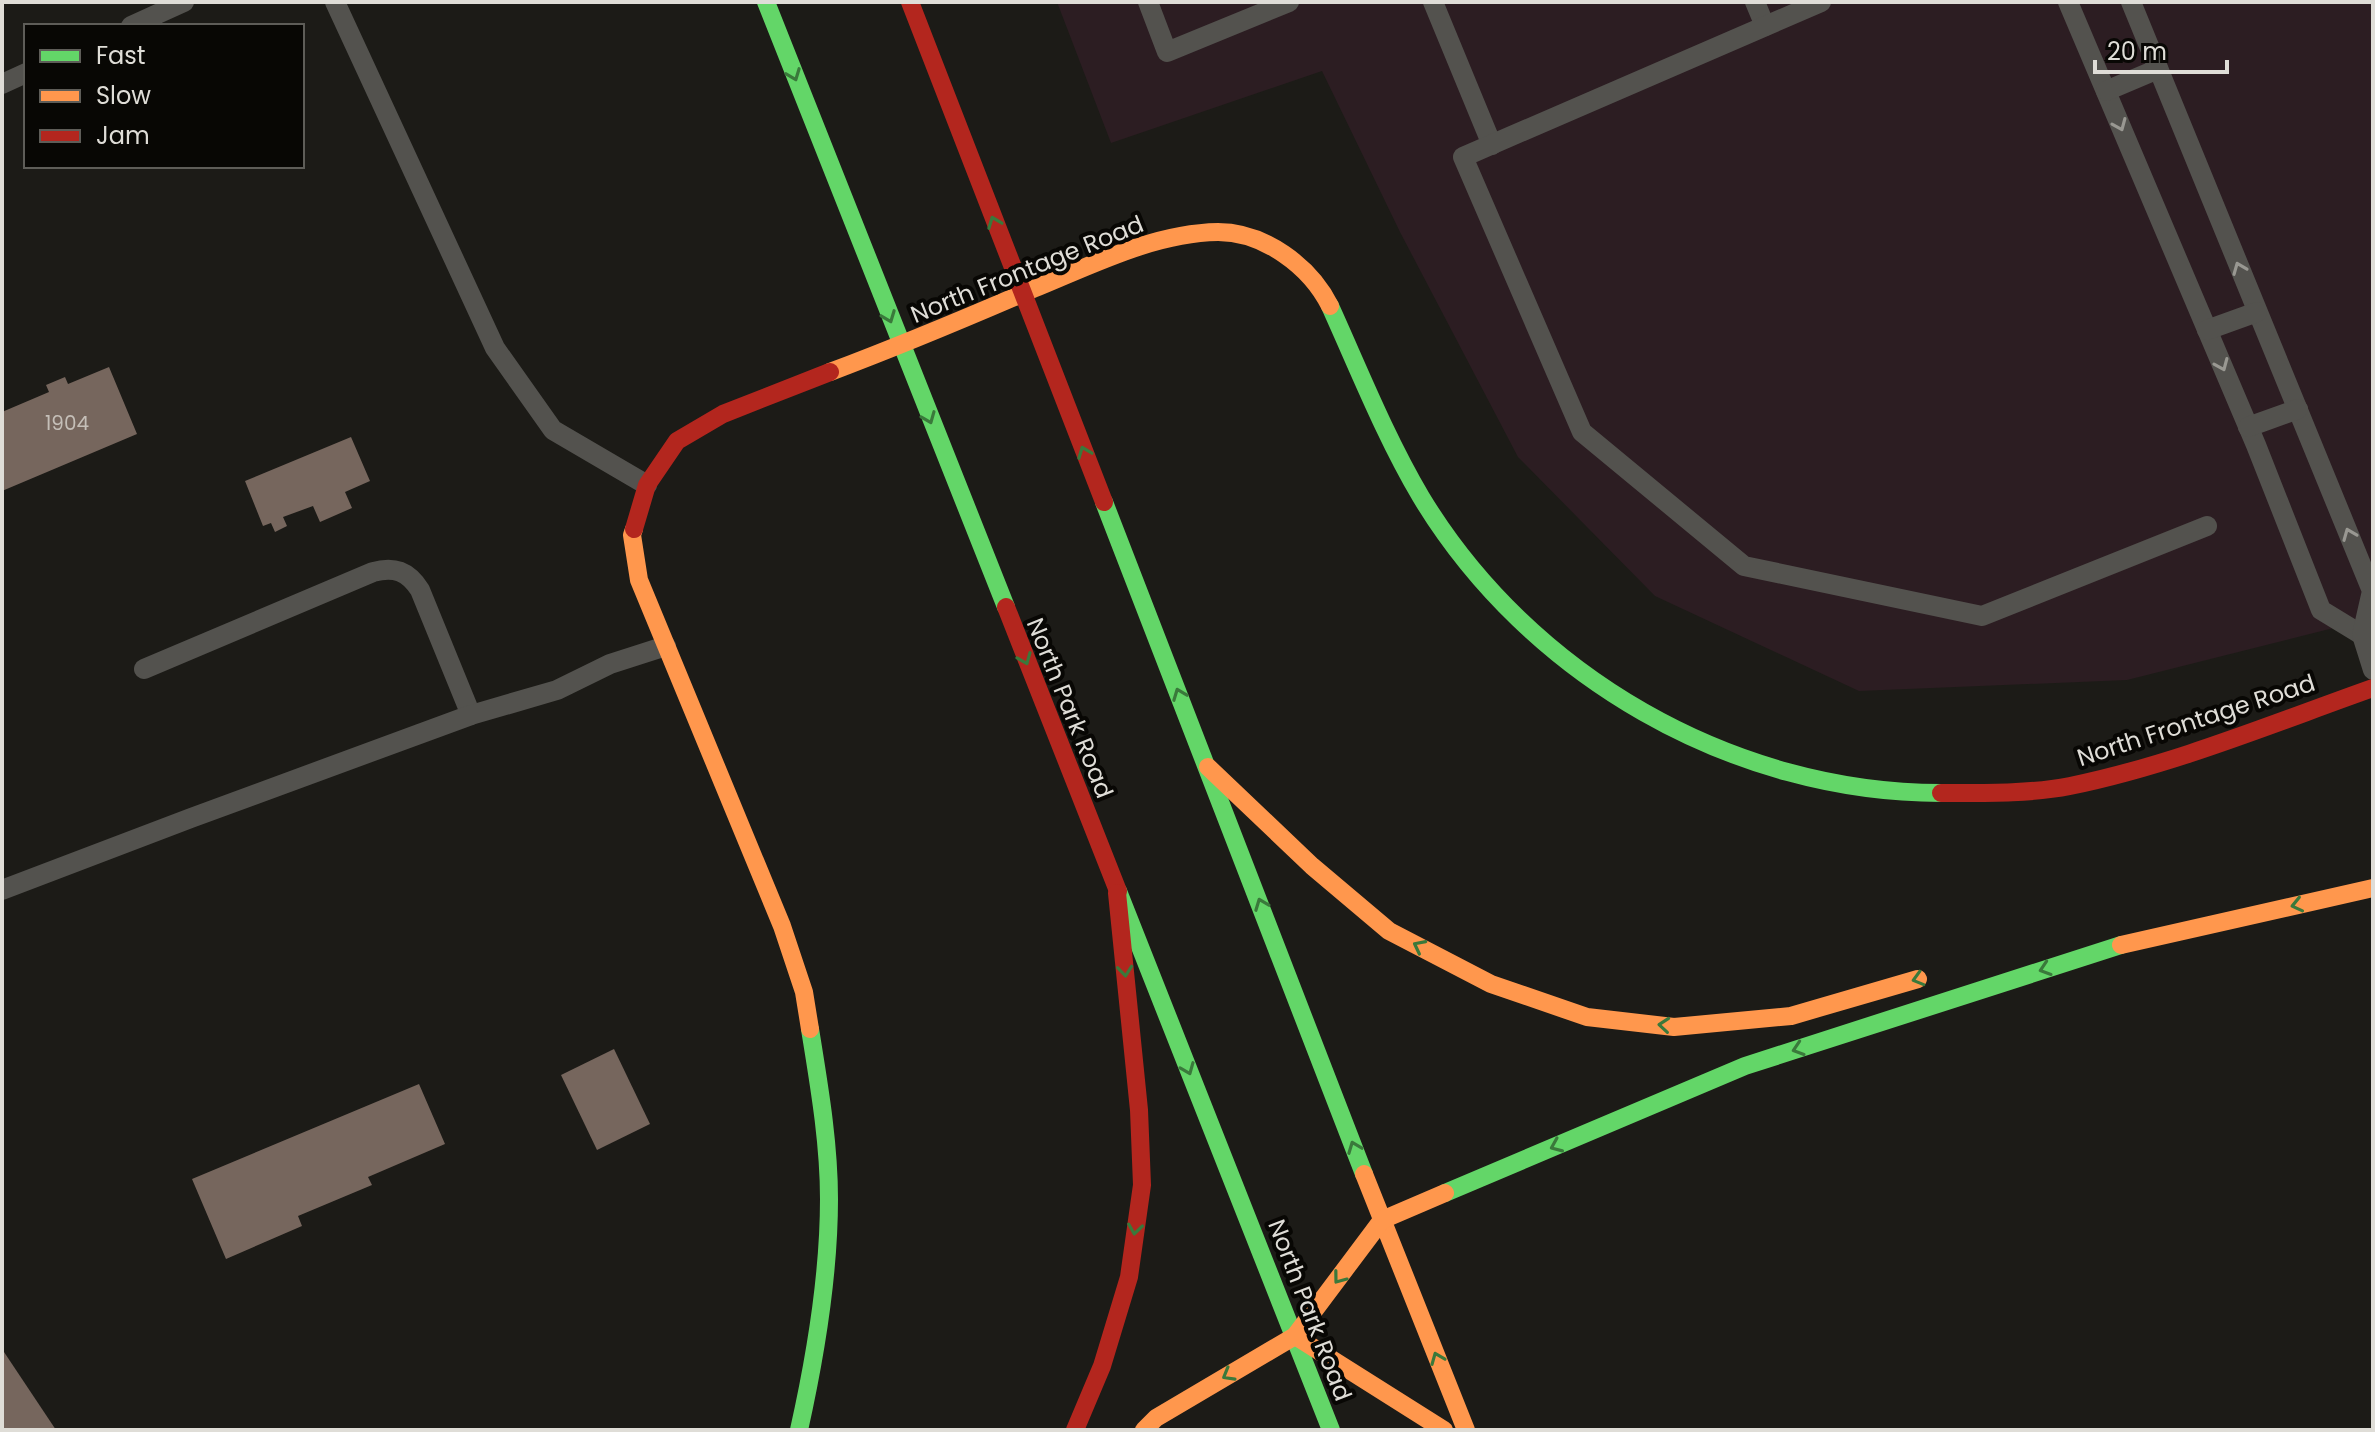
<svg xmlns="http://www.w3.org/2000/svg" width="2375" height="1432" font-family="Poppins,sans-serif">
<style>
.commercial{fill:#2c1d22}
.building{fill:#76665d}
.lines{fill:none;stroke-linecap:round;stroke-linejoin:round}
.lane{stroke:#53524e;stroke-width:20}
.fast{stroke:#63d668;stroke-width:18}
.slow{stroke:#ff974d;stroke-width:18}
.jam{stroke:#b3261e;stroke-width:18}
.oneway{stroke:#3a793b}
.oneway2{stroke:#999892}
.labels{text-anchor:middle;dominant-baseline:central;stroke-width:8;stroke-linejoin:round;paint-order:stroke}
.number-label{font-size:20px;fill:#c5bfb8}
.street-label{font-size:24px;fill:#dfddd7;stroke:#080704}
</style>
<rect width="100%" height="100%" fill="#1c1b17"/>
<polygon class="commercial" points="1057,2 2373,2 2373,618 2127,680 1859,691 1655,596 1518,457 1400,232 1322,71 1111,143"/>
<g class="building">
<polygon points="109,367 137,434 2,491 2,412 49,392 46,385 65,377 68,384"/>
<polygon points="351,437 370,481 345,492 352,508 320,522 313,506 283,517 287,526 275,532 271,523 263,526 245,481"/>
<polygon points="614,1049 650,1124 597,1150 561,1075"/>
<polygon points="419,1084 445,1144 368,1177 372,1185 298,1216 302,1226 226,1259 192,1179"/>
<polygon points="2,1349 56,1430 2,1430"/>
</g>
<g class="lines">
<g class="lane">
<polyline points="335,2 495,348 553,430 647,485"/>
<polyline points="1148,2 1167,52 1289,2"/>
<polyline points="1433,2 1492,145"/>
<polyline points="1755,2 1765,26"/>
<polyline points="1821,2 1463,157 1582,432 1744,566 1982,616 2207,526"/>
<polyline points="2068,2 2256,445 2321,610 2362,635"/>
<polyline points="2131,2 2372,591 2362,635 2373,670"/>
<polyline points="131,26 184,2"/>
<polyline points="2,84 26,73"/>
<polyline points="2106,91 2158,69"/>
<polyline points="2207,330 2257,312"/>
<polyline points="2248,427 2298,409"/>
<path d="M144,669l229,-97c21,-6 35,-1 47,18l51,125"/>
<polyline points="2,890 191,818 471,715 557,690 610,664 666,646"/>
</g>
<g class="fast">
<polyline points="766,2 1006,607"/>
<path d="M1330,306c29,64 55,130 91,191 108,179 312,296 520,296"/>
<polyline points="1104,502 1364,1174"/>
<polyline points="1118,891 1331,1430"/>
<polyline points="1445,1193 1745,1066 2121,945"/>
<path d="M799,1430c17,-76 30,-153 30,-231 0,-57 -10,-114 -19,-170"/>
</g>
<g class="slow">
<path d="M830,372c69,-26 136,-54 203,-83 59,-24 121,-56 185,-57 46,0 92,34 112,74"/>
<polyline points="634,529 632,535 639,580 782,926 804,992 810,1029"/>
<polyline points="1208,767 1312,866 1389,931 1491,984 1587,1017 1674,1027 1791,1016 1918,979"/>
<polyline points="2121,945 2373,888"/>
<polyline points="1364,1174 1466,1430"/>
<polyline points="1295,1336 1444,1430"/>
<polyline points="1144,1430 1156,1418 1295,1336 1382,1220 1445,1193"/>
</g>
<g class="jam">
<polyline points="910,2 1104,502"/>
<polyline points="634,529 647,485 677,441 723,414 830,372"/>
<polyline points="1006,607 1118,891"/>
<path d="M1941,793c42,0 88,1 129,-7 103,-21 204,-63 303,-98"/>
<polyline points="1075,1430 1102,1366 1129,1277 1142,1185 1139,1110 1117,893"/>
</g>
</g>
<defs><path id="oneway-chevron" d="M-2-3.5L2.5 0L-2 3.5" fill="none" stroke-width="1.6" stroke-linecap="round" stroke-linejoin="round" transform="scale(2)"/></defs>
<g class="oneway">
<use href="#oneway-chevron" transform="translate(794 75) rotate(69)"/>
<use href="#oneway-chevron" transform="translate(994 222) rotate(-111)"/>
<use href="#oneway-chevron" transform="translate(889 317) rotate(69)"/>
<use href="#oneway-chevron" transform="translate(929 418) rotate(68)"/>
<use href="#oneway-chevron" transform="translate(1084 452) rotate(-111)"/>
<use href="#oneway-chevron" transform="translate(1025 659) rotate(68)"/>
<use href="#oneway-chevron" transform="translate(1179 694) rotate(-111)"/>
<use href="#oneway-chevron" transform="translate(1261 904) rotate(-111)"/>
<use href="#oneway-chevron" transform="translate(2297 905) rotate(167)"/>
<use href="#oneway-chevron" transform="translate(1419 946) rotate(-153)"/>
<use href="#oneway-chevron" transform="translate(2045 969) rotate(162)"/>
<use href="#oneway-chevron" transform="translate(1125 971) rotate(84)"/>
<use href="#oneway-chevron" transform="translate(1918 979) rotate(164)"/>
<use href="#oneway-chevron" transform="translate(1664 1025) rotate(-175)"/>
<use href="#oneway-chevron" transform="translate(1798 1049) rotate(162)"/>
<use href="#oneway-chevron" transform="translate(1188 1069) rotate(68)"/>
<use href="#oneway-chevron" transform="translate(1556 1146) rotate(157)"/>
<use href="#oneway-chevron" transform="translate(1354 1147) rotate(-111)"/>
<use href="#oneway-chevron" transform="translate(1135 1229) rotate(98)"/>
<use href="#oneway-chevron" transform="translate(1339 1278) rotate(127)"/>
<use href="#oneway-chevron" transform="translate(1437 1358) rotate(-112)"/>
<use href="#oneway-chevron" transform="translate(1228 1375) rotate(150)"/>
</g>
<g class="oneway2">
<use href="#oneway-chevron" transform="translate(2120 125) rotate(67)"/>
<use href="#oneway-chevron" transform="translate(2239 268) rotate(-112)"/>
<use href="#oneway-chevron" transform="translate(2222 365) rotate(67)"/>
<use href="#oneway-chevron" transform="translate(2349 534) rotate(-112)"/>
</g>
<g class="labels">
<g class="number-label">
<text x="67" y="423">1904</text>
</g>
<g class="street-label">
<text transform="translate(1027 269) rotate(-22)">North Frontage Road</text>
<text transform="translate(1070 708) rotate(68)">North Park Road</text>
<text transform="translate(2196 720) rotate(-18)">North Frontage Road</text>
<text transform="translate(1310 1310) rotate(69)">North Park Road</text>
</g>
</g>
<rect width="2375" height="1432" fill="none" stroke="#dfddd7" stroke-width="8"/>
<rect x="24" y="24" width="280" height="144" fill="#080704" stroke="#5e5d58" stroke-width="2"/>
<rect x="40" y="50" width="40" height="12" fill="#63d668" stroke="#5e5d58" stroke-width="2"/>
<text x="96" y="64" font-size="24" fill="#dfddd7">Fast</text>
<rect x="40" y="90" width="40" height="12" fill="#ff974d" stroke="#5e5d58" stroke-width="2"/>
<text x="96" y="104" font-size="24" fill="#dfddd7">Slow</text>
<rect x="40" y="130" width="40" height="12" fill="#b3261e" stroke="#5e5d58" stroke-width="2"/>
<text x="96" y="144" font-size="24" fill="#dfddd7">Jam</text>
<path d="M2095 60v12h132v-12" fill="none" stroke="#dfddd7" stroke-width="4"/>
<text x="2107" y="60" font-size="24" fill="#dfddd7" stroke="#080704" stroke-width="6" paint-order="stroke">20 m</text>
</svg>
